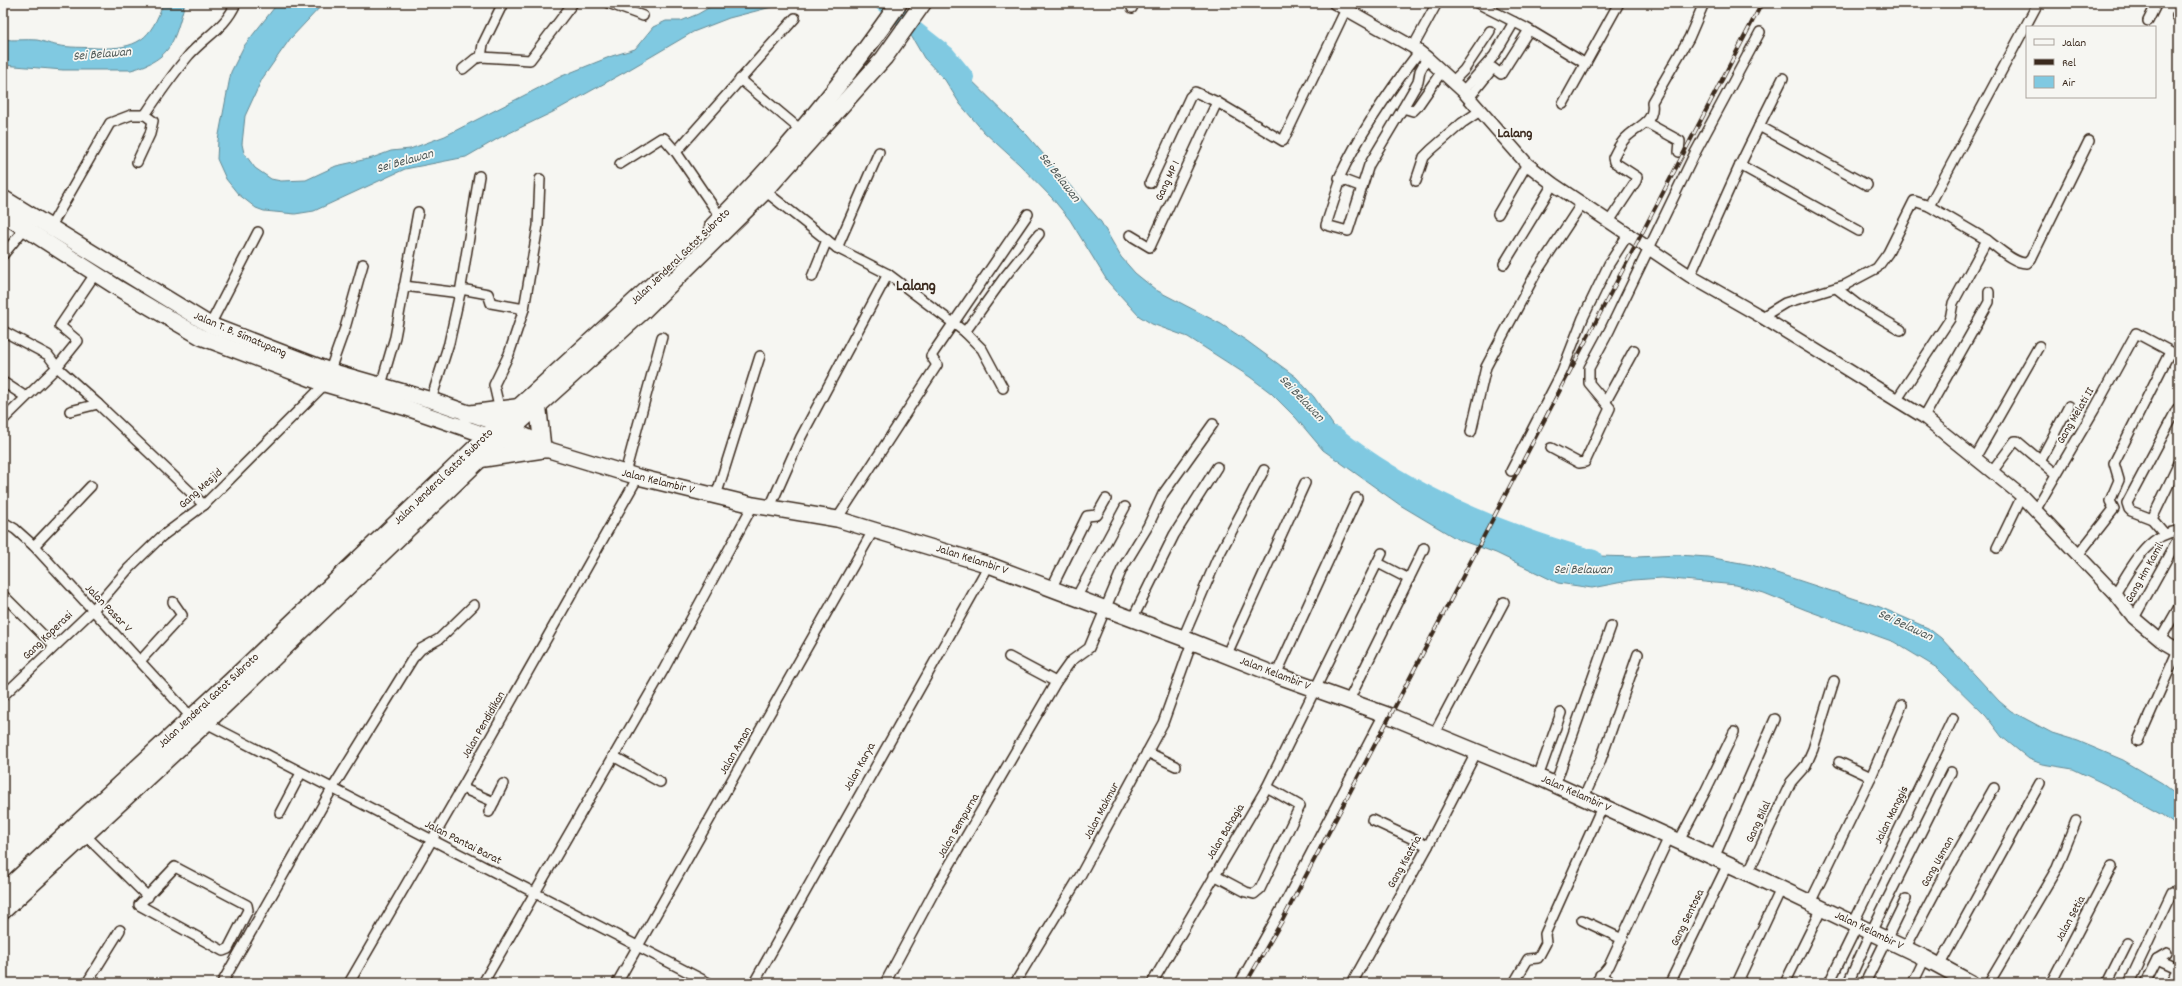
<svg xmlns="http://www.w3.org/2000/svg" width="2182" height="986" font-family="Dekko,sans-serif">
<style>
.water{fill:#80c9e1;stroke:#648993}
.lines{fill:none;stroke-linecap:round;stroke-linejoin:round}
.river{stroke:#80c9e1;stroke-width:16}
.minor-casing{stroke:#3b2a1e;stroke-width:12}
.tertiary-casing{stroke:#3b2a1e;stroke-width:15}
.primary-casing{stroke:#3b2a1e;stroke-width:18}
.trunk-casing{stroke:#3b2a1e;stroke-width:19}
.minor{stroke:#f6f6f2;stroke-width:9}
.tertiary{stroke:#f6f6f2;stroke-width:12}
.primary{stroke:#f6f6f2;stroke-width:15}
.trunk{stroke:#f6f6f2;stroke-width:16}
.rail-casing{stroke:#3b2a1e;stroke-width:4}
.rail{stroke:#f6f6f2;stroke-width:2.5;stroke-dasharray:8;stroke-linecap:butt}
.labels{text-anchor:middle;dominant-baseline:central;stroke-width:3.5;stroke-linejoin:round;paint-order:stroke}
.street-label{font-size:12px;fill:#3b2a1e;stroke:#f6f6f2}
.water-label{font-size:13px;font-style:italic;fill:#505a58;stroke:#f6f6f2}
.quarter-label{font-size:14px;font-weight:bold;fill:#3b2a1e;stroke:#f6f6f2}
.district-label{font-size:16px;font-weight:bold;fill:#3b2a1e;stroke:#f6f6f2}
</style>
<rect width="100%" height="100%" fill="#f6f6f2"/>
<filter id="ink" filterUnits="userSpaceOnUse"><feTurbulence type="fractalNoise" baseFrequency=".025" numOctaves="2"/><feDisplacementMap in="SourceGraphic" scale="8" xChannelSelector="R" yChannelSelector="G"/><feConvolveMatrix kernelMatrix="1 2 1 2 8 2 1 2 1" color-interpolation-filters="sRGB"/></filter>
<g filter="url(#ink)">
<g class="water">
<path d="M163,3h22c-11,37 -12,56 -54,67h-68l-60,-5v-26c11,2 23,0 34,1 6,1 12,4 18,5 14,3 29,2 43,3 39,1 53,-8 65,-45z"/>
<polygon points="278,3 324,3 290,39 278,56 262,79 245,116 242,144 244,153 255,168 271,179 281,181 306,180 336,166 372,158 391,151 410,149 445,136 562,76 612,56 635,49 653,27 666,21 681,21 698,14 717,3 787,3 729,18 693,32 625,72 553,112 499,138 466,157 405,169 314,211 295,214 264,211 256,208 238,194 226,179 217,159 218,140 231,72 244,46"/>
<polygon points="874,3 897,3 918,20 925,39 950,59 1027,135 1101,222 1121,257 1135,273 1156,290 1221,324 1247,341 1296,377 1314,397 1339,434 1368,461 1440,501 1469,514 1527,538 1567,551 1598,556 1637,557 1678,555 1708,557 1752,565 1880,607 1928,628 1941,638 1999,701 2011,711 2052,733 2078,741 2123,760 2162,783 2179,796 2179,828 2162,815 2111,787 2073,769 2042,764 2029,759 2002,737 1986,716 1937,668 1894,642 1806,610 1764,593 1736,585 1662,578 1633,580 1592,588 1558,583 1496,553 1457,539 1400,505 1323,450 1296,418 1271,393 1250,377 1188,337 1152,324 1139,316 1108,282 1070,220 1052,198 1019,164 984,132 960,104 945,80 924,58 909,32"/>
</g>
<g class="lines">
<g class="river">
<polyline points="882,3 947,54 966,77"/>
<path d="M1335,434c71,58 170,99 259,124"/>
</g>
<g class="minor-casing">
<g id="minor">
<polyline points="608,3 643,16"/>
<polyline points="1477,3 1526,28 1586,64"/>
<polyline points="1132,8 1134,3"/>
<polyline points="2177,16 2179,17"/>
<polyline points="2148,21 2157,3"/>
<polyline points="1413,47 1437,3"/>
<path d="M1419,52c-30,39 -59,81 -80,126l2,1 -15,46 22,6 21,-66 34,-57 10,3 4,-4 25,-36"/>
<polyline points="481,57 483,44 503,3"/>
<polyline points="463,69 475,59 481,57 530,60 573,3"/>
<polyline points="740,79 802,131"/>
<polyline points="1453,81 1464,70 1490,31"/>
<polyline points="1463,91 1494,56 1514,22"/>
<polyline points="1469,98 1493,68 1501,74 1529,30"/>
<polyline points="1563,104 1619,3"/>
<polyline points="1403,108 1418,82 1420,71 1427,58"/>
<polyline points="1647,123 1680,141 1679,152"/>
<polyline points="1759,126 1783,78"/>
<polyline points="676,152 795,18"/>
<path d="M137,162l13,-28 3,-13 -8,-6c14,-21 28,-41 44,-60 16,-18 37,-28 47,-52"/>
<polyline points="620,164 661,138 664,138 676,152 721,218"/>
<polyline points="1740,165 1759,126 1867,185"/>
<polyline points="1341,179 1362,187"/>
<polyline points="1416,181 1424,157 1431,150 1462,123 1480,111"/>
<polyline points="1150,183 1190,97 1195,92 1217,102 1283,141 1346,9"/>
<polyline points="765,191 837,248 888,274 965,332 982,349 1003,388"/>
<polyline points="1929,206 2038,3"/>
<polyline points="1498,214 1527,164"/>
<path d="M1610,220l26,-39 1,-4 -23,-15 -1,-4c4,-8 8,-17 16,-23 12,-10 26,-14 23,-33l37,-64 15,-35"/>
<polyline points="51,226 110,123 131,115 145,115"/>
<polyline points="1130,235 1150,247 1217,102"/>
<path d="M1987,240c10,7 27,24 40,23l4,-4 58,-118"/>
<polyline points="837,248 879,152"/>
<polyline points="3,255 25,228"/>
<polyline points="1504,264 1553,184"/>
<polyline points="1690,276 1740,165 1859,231"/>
<polyline points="812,277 827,240"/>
<polyline points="404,286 460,293"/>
<polyline points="1836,288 1858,305 1901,330"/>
<polyline points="461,289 488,294 491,303 524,309"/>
<polyline points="1762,317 1785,303 1845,285 1877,268 1888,253 1914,201 1929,206 1987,240 1953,303 1950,319 1896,401"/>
<polyline points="210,325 258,232"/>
<polyline points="3,331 48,355 57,367 98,404 70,411"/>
<polyline points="965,332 1003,279 1039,234"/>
<polyline points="3,382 26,397"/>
<polyline points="381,385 395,337 418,212"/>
<polyline points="431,400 449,343 460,293 479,176"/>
<polyline points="1606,401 1634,350"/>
<polyline points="98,404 204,505"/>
<polyline points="500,411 494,385 509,354 524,309 538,226 540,179"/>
<polyline points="1924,417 1989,302 1989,292"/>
<polyline points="3,420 57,367 78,341 60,326 95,274"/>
<polyline points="1471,432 1486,367 1536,273 1582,203"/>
<polyline points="1551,448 1579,463 1585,462 1610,408 1589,383 1589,368 1609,331 1695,153 1760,32"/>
<polyline points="1975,458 2039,346"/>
<polyline points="2040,461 2069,406"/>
<polyline points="1511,471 1562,372 1583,318 1609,264 1629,233"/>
<polyline points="1992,472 2015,441 2017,441 2056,474"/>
<polyline points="625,473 662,337"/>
<polyline points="716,496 760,356"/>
<polyline points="770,507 801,437 888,274"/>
<polyline points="2036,509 2094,410 2136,333 2179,356"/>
<polyline points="837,519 937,365 931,356 1028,214"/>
<polyline points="2152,519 2131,511 2129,509 2127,503 2177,409"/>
<polyline points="3,522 15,529 34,546 192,718"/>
<polyline points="2164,533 2152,519 2179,463"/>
<polyline points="34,546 91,486"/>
<polyline points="1997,548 2022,496"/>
<polyline points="2078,555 2114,509 2110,501 2119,480 2114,463 2170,352"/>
<polyline points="1378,563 1409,579"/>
<polyline points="1051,589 1087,516 1097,515 1106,499"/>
<path d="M2115,594c15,-24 32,-61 64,-63"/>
<polyline points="3,595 54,646"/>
<polyline points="1076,598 1125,507"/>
<polyline points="2134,618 2179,537"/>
<polyline points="1132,620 1174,535 1217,467"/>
<polyline points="1183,638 1217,559 1264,470"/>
<polyline points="2160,640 2179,607"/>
<polyline points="1226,656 1305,483"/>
<polyline points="1009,657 1056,682"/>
<polyline points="141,660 182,615 173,602"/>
<polyline points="1276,675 1357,498"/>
<polyline points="3,696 92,611 129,568 161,537 204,505 325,384 345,328 363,264"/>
<polyline points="1348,702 1424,548"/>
<polyline points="206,723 709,983"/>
<polyline points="1434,734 1504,602"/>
<polyline points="2138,741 2178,650"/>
<polyline points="1147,752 1176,766"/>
<polyline points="613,756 660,782"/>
<polyline points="1538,777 1561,713"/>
<polyline points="1871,777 1902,705"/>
<polyline points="1555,785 1611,626"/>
<polyline points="462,788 494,802"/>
<polyline points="1583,799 1600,762 1638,654"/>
<polyline points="489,812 503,784"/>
<polyline points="280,813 301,773"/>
<polyline points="1372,820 1428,846"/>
<polyline points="85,835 148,897"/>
<polyline points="1679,841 1705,792 1734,732"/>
<polyline points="1714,858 1775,719"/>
<polygon points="175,867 247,905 248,910 228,949 223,951 139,905"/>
<polyline points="1748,873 1791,782 1806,765 1813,749 1834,681"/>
<polyline points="1214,875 1246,892 1254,894 1260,889 1300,806 1267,787"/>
<polyline points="1810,903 1871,777 1839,762"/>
<polyline points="1582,920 1622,939"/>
<polyline points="1853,924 1953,718"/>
<polyline points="1905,949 1940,883 1994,788"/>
<polyline points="2157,959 2177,968"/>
<polyline points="1939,966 2040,783"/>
<polyline points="1600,975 1613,983"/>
<polyline points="1738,981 1781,889"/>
<polyline points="2172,981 2179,964"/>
<polyline points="87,983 120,930"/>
<polyline points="222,983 332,789 413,658 421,649 439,639 474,605"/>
<polyline points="349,983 462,788 638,477"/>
<polyline points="483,983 664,669 753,505"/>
<polyline points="617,983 874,529"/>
<polyline points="754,983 989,565"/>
<polyline points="885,983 935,890 1056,682 1071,661 1089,648 1122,569 1148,526 1163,494 1213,424"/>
<polyline points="1015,983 1080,876 1163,723 1192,642"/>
<polyline points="1152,983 1267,787 1382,553"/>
<polyline points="1240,983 1287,899 1384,714"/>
<polyline points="1352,983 1428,846 1477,751"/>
<polyline points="1514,983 1528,959 1538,958 1546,943 1545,934 1602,807"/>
<polyline points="1595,983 1609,966 1669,837"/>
<polyline points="1670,983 1728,864"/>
<polyline points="1785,983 1822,908"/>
<polyline points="1829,983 1857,926"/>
<polyline points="1848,983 1871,932 1951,772"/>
<polyline points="1865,983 1906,899"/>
<polyline points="1913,983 1925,958"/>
<polyline points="1989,983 2057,868 2076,821"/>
<polyline points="2051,983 2112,866"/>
<polyline points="2107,983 2127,943"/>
<polyline points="2129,983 2172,892"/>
<polyline points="2145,983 2157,959 2167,953"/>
</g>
</g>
<g class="tertiary-casing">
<polyline id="tertiary" points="1335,3 1413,47 1427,58 1463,91 1527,164 1553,184 1690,276 1762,317 1924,417 2022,496 2115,594 2134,618 2160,640 2179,651"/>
</g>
<g class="primary-casing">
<g id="primary">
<polyline points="3,198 210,325 330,371 431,400 500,424 542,444"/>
<polyline points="3,214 121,290 201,337 325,384 407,408 488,436 540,450 549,450 638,477 753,505 837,519 989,565 1183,638 1276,675 1390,716 1538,777 1748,873 1925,958 1971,983"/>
</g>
</g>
<g class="trunk-casing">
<g id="trunk">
<path d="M713,226c70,-69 130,-143 186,-223"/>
<polyline points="538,406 542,443"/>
<polyline points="467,414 519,407"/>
<polyline points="481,459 540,450"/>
<polyline points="3,892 232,680 500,424 660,278"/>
<polyline points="3,911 206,723 501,439 642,312 765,191 884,58 923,3"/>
</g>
</g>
<use href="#minor" class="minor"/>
<use href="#tertiary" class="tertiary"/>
<use href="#primary" class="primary"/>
<use href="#trunk" class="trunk"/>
<g class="rail-casing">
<polyline id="rail" points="1246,983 1282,921 1390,716 1762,3"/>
</g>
<use href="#rail" class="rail"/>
</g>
</g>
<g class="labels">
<g class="street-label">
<text transform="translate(1168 181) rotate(-65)">Gang MP 1</text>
<text transform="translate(681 257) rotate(-44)">Jalan Jenderal Gatot Subroto</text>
<text transform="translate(240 335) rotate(23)">Jalan T. B. Simatupang</text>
<text transform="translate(2076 416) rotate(-60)">Gang Melati II</text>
<text transform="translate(444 477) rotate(-44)">Jalan Jenderal Gatot Subroto</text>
<text transform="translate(658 482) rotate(14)">Jalan Kelambir V</text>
<text transform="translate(201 489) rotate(-42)">Gang Mesjid</text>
<text transform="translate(972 560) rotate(18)">Jalan Kelambir V</text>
<text transform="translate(2145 573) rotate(-61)">Gang Hm Kamil</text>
<text transform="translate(108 609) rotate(46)">Jalan Pasar V</text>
<text transform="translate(48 636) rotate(-44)">Gang Koperasi</text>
<text transform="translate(1275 674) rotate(21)">Jalan Kelambir V</text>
<text transform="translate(209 701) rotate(-43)">Jalan Jenderal Gatot Subroto</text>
<text transform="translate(484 725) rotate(-60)">Jalan Pendidikan</text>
<text transform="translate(736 751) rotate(-60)">Jalan Aman</text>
<text transform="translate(860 767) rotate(-61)">Jalan Karya</text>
<text transform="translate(1576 794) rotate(24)">Jalan Kelambir V</text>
<text transform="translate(1102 811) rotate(-62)">Jalan Makmur</text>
<text transform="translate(1892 815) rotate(-64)">Jalan Manggis</text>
<text transform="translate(1759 822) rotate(-65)">Gang Bilal</text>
<text transform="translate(959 826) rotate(-60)">Jalan Sempurna</text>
<text transform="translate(1226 832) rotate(-59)">Jalan Bahagia</text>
<text transform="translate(463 843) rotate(27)">Jalan Pantai Barat</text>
<text transform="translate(1405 862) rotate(-61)">Gang Ksatria</text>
<text transform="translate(1938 862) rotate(-61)">Gang Usman</text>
<text transform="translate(1688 918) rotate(-64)">Gang Sentosa</text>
<text transform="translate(2071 919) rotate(-62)">Jalan Setia</text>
<text transform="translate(1869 931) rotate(26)">Jalan Kelambir V</text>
</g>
<g class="water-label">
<text transform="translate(102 55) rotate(-5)">Sei Belawan</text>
<text transform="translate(405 162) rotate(-16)">Sei Belawan</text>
<text transform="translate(1059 178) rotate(52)">Sei Belawan</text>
<text transform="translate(1301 399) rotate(46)">Sei Belawan</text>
<text x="1583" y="570">Sei Belawan</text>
<text transform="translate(1905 626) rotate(25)">Sei Belawan</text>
</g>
<g class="quarter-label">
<text x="1515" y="134">Lalang</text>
</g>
<g class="district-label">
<text x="916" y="286">Lalang</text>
</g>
</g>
<rect width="2182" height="986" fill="none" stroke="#f6f6f2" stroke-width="16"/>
<rect x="8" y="8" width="2166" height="970" fill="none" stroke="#3b2a1e" stroke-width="1.5" filter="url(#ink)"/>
<rect x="2026" y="26" width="130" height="72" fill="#f6f6f2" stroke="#aba49d"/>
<rect x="2034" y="39" width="20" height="6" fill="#f6f6f2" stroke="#aba49d"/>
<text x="2062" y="46" font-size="12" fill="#3b2a1e">Jalan</text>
<rect x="2034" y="59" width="20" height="6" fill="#3b2a1e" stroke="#aba49d"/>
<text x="2062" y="66" font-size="12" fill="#3b2a1e">Rel</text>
<rect x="2034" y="76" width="20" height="12" fill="#80c9e1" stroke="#aba49d"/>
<text x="2062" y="86" font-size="12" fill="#3b2a1e">Air</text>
</svg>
